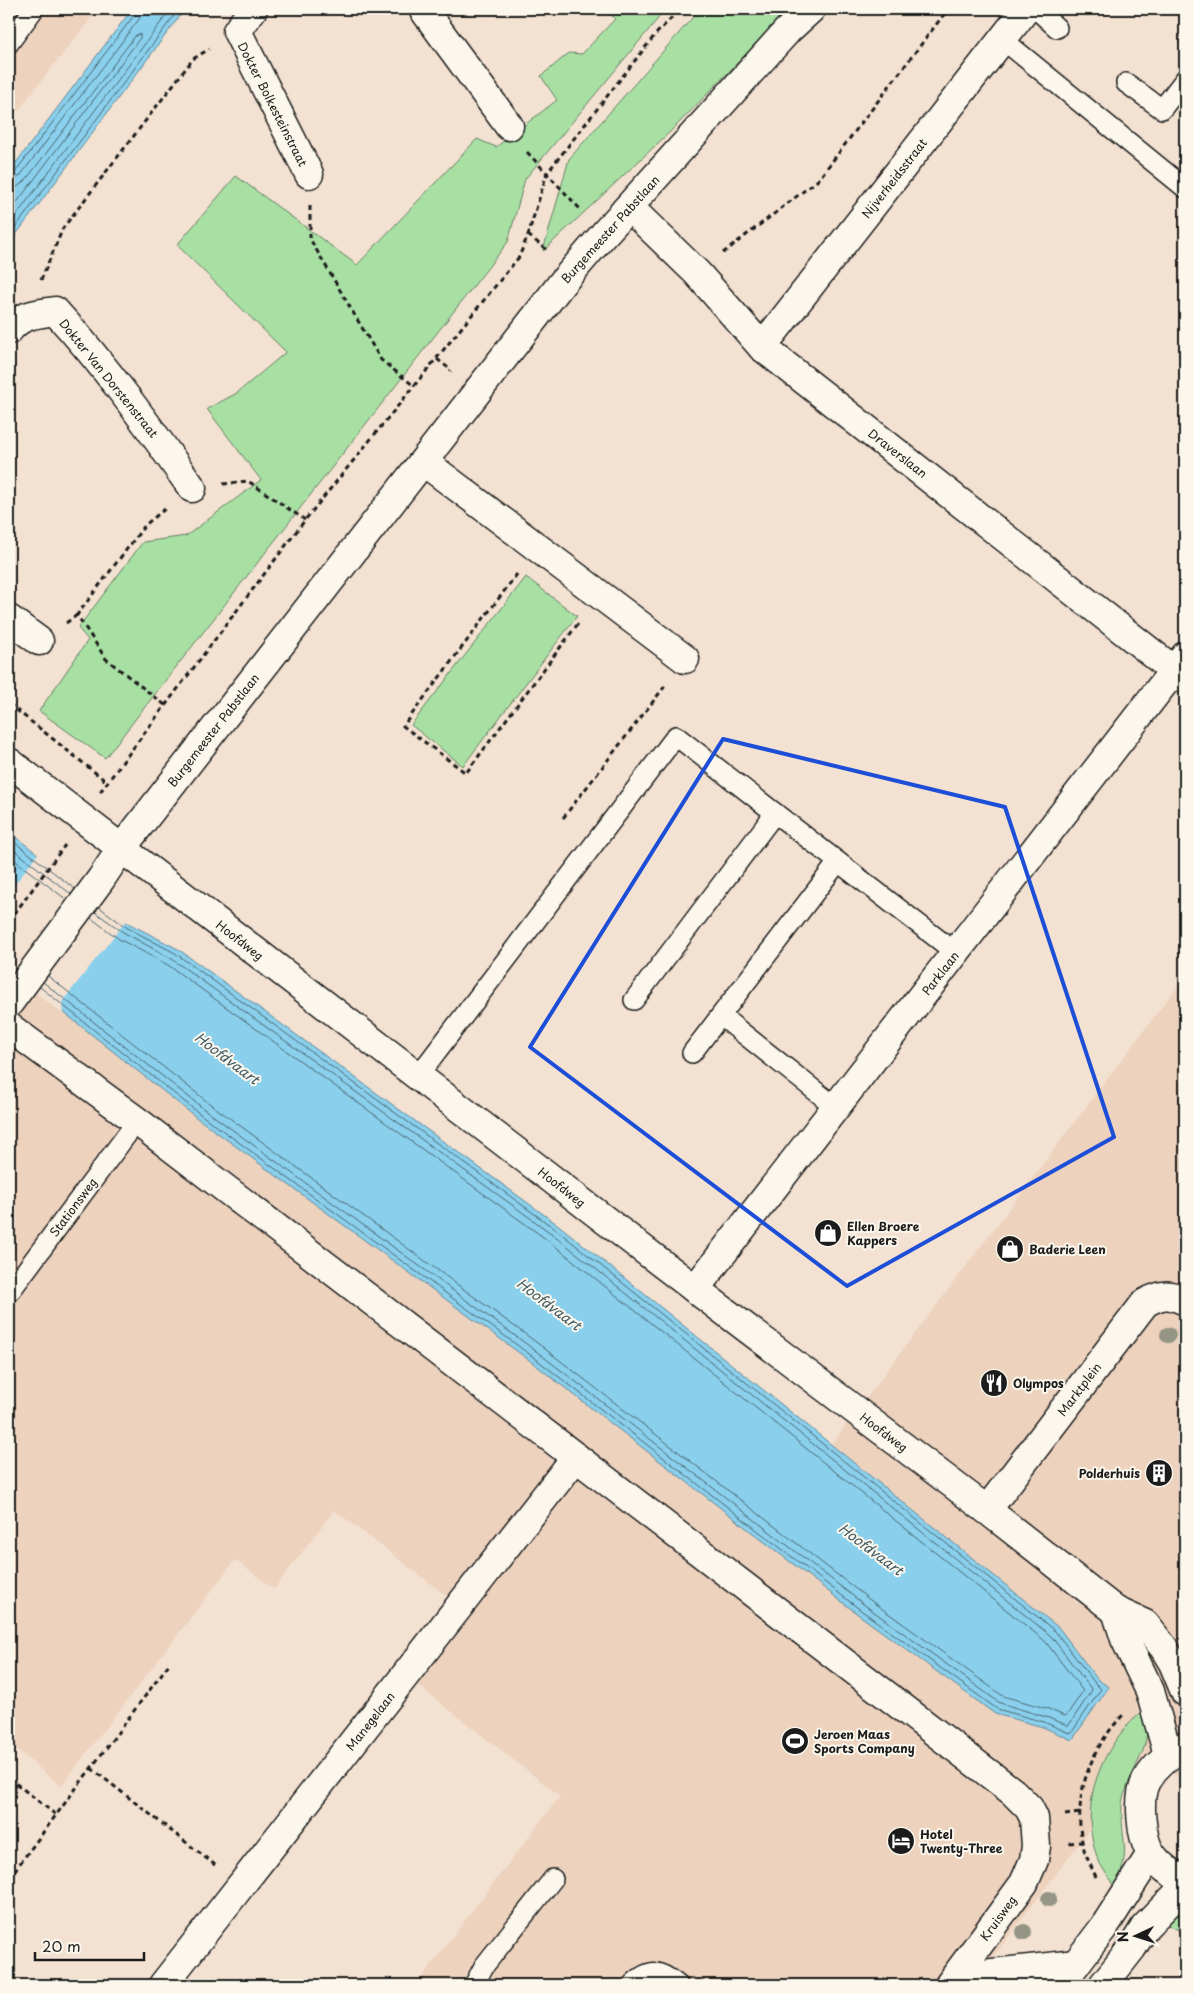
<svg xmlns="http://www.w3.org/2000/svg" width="1194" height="1994" font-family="'Playpen Sans',sans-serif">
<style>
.built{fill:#edd2be}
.green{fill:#a8e0a4;stroke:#627e60}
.water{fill:#8ad0ec;stroke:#5e8899}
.pier{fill:#f3e1d1}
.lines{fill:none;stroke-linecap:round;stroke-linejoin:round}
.shore{stroke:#48646f;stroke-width:1}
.lane-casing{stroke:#1c1c1c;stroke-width:22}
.street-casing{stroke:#1c1c1c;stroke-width:31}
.secondary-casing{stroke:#1c1c1c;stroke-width:31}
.path{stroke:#1c1c1c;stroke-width:3;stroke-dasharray:5 4;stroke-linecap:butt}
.lane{stroke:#fbf7ec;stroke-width:19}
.street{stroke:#fbf7ec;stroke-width:28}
.secondary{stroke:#fbf7ec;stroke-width:28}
.tree{fill:#949584}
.marked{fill:none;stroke:#1d4ed8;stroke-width:4;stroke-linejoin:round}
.labels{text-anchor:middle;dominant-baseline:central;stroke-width:4;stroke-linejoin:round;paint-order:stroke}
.street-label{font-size:12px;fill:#1c1c1c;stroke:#fbf7ec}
.poi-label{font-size:12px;font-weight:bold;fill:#1c1c1c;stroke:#fbf7ec;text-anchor:start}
.water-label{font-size:14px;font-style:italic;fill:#425b65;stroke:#fbf7ec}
</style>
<rect width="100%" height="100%" fill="#f3e1d1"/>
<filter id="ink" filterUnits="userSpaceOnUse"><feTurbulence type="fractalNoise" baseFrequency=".02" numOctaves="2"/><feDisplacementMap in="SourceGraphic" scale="10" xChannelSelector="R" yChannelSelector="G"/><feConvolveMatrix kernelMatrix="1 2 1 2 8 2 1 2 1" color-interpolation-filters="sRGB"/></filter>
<g filter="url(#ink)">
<g class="built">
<polygon points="9,9 98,9 9,122"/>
<polygon points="66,943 800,1486 1185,976 1185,1782 1147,1754 972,1985 416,1985 560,1796 406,1676 460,1606 334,1510 274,1589 235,1560 61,1786 9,1743 9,1019"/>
</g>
<g class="green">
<polygon points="607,9 666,9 525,179 508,242 105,758 39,711 88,640 78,628 143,542 186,536 261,480 207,409 237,393 286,352 177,245 236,176 357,265 477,139 496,147 557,100 541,76 569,53 582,54 615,19"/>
<polygon points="700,9 790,9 672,130 543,251 569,159"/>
<polygon points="526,577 577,616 463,766 411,725"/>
<path d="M1143,1711c12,33 -8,50 -17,79 -2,5 -4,10 -4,15 -2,34 11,49 -8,82 -5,-10 -13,-20 -17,-30 -15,-45 -4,-87 24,-124 6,-8 14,-15 22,-22z"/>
<polygon points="1185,1907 1185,1933 1164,1923 1174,1914"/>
</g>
<g class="water">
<polygon points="132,9 185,9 9,244 9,172"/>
<polygon points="9,832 128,923 178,949 561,1227 1059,1628 1098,1680 1109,1687 1072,1740 1043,1727 995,1714 859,1615 529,1360 197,1118 9,969"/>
</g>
<g class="pier">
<polygon points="39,852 131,921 125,922 62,1002 63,1014 9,972 9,892"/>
<polygon points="1185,1789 1185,1830 1175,1822 1174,1816 1176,1803 1180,1793"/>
</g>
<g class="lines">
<g class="shore">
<polyline points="9,174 15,172 135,14 136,9"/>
<polyline points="9,181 15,180 20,176 140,18 142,9"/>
<polyline points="9,188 17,187 25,181 136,35 140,34 140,38 9,213"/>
<polyline points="9,225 171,9"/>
<polyline points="9,236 179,9"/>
<polyline points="9,838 75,889"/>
<polyline points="9,846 71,894"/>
<polyline points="9,856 67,900"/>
<polyline points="48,976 209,1103 540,1345 870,1600 1003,1696 1049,1709 1064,1716 1067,1715 1083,1691 1045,1641 550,1242 168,965 119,939 91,918"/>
<polyline points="43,982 204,1109 536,1351 866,1606 1000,1703 1046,1717 1067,1725 1069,1725 1092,1690 1051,1636 555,1236 172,959 123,932 95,912"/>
<polyline points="40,987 200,1114 532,1356 862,1611 997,1709 1044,1722 1069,1733 1072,1732 1101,1689 1095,1683 1055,1631 558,1231 175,953 126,927 99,907"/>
</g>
<g class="lane-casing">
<g id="lane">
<polyline points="1036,9 1057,28"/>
<polyline points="1002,39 1185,188"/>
<polyline points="9,43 34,9"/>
<polyline points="1126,83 1162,109 1185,79"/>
<polyline points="775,813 956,953"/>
<polyline points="721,1016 837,1108"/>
<polyline points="692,1053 838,862"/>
<polyline points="418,1076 676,736 775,813 634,1000"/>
<polyline points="9,1293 137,1121"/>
<polyline points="474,1985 484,1966 553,1879"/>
<path d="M632,1985c18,-18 28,-15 46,0"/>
</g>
</g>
<g class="street-casing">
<g id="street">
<polyline points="253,9 237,31 309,174"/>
<polyline points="423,9 509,126"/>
<polyline points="629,207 697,273 762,347 1185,679"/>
<path d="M9,330c12,-16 28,-16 46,-19 51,55 94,116 137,177"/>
<polyline points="762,347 1026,9"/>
<polyline points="424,462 685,659"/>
<polyline points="9,619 39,641"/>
<polyline points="9,1027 137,1121 1013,1792 1029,1808 1034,1818 1036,1846 1034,1860 1024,1883 949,1985"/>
<polyline points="695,1289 1185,656"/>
<path d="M987,1510l158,-207c16,-9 24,-10 40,-2"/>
<polyline points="955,1977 1076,1964"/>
<polyline points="163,1985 576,1457"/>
</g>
</g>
<g class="secondary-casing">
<g id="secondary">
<polyline points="9,762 695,1289 987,1510 1116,1611 1145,1624 1164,1648 1173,1663 1185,1692"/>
<polyline points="9,1003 101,879 121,849 562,283 604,234 788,30 811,9"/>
<polyline points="1116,1611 1125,1639 1150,1691 1168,1755"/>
<path d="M1185,1746c-16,9 -29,18 -39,35 -9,17 -5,59 6,74 8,11 21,20 33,25"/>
<polyline points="1060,1985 1104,1927 1151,1854"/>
<polyline points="1103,1985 1132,1948 1145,1927 1185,1886"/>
</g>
</g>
<g class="path">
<polyline points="527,152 581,210"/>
<polyline points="310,206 310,239 381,360 413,385"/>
<polyline points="528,235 547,250"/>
<polyline points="723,253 818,180 948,9"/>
<polyline points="41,280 63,228 193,59 209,49"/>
<polyline points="437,359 451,370 450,371"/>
<polyline points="223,484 248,481 305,520"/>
<polyline points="517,574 403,726 466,773 580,621"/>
<polyline points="66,623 77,615"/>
<polyline points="9,704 107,782"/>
<polyline points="165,705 106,659 77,615 145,525 166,508"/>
<polyline points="100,792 305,520 519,257 528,235 547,173 655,35 680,9"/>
<polyline points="563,818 665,686"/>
<polyline points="9,921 65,845"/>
<polyline points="91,1768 215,1865"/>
<polyline points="9,1778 56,1815"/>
<polyline points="1065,1815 1080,1813"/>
<polyline points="1069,1843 1082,1842"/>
<path d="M1096,1877c-5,-11 -12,-24 -14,-36 -9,-46 9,-93 41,-126"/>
<polyline points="9,1878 169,1664"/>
<polyline points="1178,1939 1185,1941"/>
</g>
<use href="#lane" class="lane"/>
<use href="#street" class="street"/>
<use href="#secondary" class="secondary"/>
</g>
<g class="tree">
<circle cx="1168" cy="1335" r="8"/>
<circle cx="1049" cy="1899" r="8"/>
<circle cx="1024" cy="1932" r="8"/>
</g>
</g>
<path class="marked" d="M723,739l282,68 109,330 -267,149 -317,-239z"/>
<defs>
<g id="shop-disc" transform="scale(1.4375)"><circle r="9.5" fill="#1c1c1c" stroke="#fbf7ec"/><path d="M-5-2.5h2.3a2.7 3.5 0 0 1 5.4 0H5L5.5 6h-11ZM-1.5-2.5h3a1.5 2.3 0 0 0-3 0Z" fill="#fff"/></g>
<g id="restaurant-disc" transform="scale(1.4375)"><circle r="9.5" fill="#1c1c1c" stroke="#fbf7ec"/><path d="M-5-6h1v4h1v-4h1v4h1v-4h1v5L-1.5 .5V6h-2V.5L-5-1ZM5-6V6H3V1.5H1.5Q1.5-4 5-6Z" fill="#fff"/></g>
<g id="building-disc" transform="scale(1.4375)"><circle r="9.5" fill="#1c1c1c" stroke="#fbf7ec"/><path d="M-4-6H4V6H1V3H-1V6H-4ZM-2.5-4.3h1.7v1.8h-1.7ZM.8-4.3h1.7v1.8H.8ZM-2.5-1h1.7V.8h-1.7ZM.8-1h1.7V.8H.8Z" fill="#fff"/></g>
<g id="stadium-disc" transform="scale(1.4375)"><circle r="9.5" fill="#1c1c1c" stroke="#fbf7ec"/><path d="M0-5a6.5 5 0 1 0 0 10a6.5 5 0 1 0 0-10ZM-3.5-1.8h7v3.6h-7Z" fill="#fff"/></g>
<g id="hotel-disc" transform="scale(1.4375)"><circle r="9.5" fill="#1c1c1c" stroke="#fbf7ec"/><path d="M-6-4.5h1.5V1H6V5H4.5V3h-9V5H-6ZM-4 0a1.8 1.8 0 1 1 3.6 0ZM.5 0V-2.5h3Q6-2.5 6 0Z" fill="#fff"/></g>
</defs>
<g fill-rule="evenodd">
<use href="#shop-disc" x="828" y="1233"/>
<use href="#shop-disc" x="1010" y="1249"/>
<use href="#restaurant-disc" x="994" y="1383"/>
<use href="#building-disc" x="1159" y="1473"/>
<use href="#stadium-disc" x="795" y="1741"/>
<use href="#hotel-disc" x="901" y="1841"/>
</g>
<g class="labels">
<g class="street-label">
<text transform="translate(273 104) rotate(63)">Dokter Bolkesteinstraat</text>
<text transform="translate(894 178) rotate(-52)">Nijverheidsstraat</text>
<text transform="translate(610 229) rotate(-48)">Burgemeester Pabstlaan</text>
<text transform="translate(109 378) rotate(51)">Dokter Van Dorstenstraat</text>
<text transform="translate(898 453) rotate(38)">Draverslaan</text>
<text transform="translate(213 730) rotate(-52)">Burgemeester Pabstlaan</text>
<text transform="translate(240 940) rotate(38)">Hoofdweg</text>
<text transform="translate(940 973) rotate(-52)">Parklaan</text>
<text transform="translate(562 1187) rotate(38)">Hoofdweg</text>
<text transform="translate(73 1207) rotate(-53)">Stationsweg</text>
<text transform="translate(1079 1389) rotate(-53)">Marktplein</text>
<text transform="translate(884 1432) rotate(37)">Hoofdweg</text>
<text transform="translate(370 1721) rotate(-52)">Manegelaan</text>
<text transform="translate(998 1918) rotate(-54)">Kruisweg</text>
</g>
<g class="poi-label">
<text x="847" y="1226">Ellen Broere<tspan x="847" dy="14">Kappers</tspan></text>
<text x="1029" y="1249">Baderie Leen</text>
<text x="1013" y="1383">Olympos</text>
<text x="1140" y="1473" text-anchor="end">Polderhuis</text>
<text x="814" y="1734">Jeroen Maas<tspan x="814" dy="14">Sports Company</tspan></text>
<text x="920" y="1834">Hotel<tspan x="920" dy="14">Twenty-Three</tspan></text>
</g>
<g class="water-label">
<text transform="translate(227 1058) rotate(37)">Hoofdvaart</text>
<text transform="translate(549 1304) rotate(37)">Hoofdvaart</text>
<text transform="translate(871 1549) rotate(37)">Hoofdvaart</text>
</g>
</g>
<rect width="1194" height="1994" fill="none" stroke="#fbf7ec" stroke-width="30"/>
<rect x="15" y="15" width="1164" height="1964" fill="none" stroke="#1c1c1c" stroke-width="2" filter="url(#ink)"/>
<g transform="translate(1136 1936) rotate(266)" stroke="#fbf7ec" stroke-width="4" paint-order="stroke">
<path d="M0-4L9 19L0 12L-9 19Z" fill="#1c1c1c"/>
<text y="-8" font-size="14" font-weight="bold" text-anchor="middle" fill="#1c1c1c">N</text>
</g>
<path d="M35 1952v8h109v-8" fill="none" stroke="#1c1c1c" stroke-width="2.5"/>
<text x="42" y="1952" font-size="15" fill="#1c1c1c" stroke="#fbf7ec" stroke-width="4" paint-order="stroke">20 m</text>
</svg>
